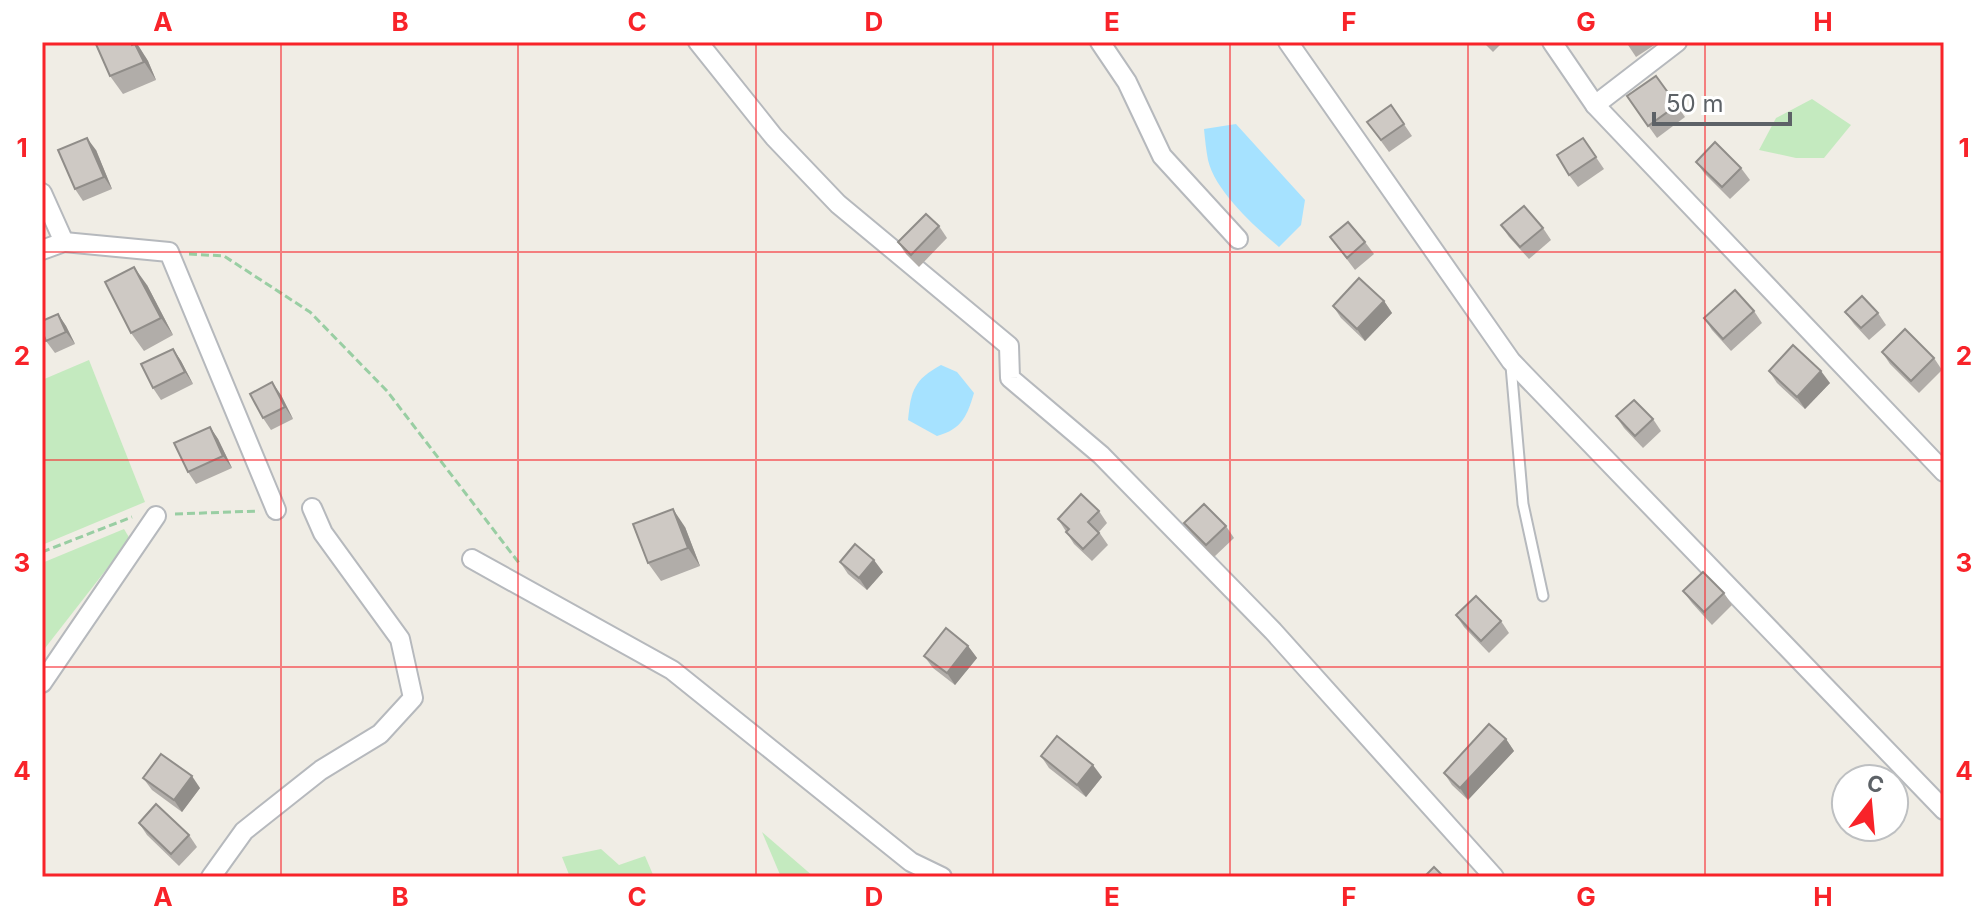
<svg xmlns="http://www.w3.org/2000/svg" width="1986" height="919" font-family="Inter,sans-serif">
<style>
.green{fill:#c4eabf}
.water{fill:#a6e2ff}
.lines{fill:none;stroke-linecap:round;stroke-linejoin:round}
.service-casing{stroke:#b6b9bd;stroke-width:13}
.minor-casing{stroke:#b6b9bd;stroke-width:22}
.path{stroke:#99cea3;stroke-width:3;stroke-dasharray:8 4;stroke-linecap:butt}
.service{stroke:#fff;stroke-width:9}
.minor{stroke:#fff;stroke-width:18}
.wall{fill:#b1ada9}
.shaded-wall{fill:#908d89}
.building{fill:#cec9c4;stroke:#908d89;stroke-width:2}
.grid{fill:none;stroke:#f82329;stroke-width:2;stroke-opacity:0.55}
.neatline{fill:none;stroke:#f82329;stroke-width:3}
.grid-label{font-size:26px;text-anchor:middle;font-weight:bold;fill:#f82329}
</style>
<rect width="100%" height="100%" fill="#f0ede5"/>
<g class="green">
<polygon points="1812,99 1851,125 1824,158 1796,158 1759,150 1776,118"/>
<polygon points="89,360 145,502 42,545 42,380"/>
<polygon points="124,529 130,539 42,652 42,563"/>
<polygon points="762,832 814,877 781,877"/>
<polygon points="601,849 619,865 645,856 654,877 570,877 562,857"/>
</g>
<g class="water">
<path d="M1236,124l69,76 -4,25 -22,22c-24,-20 -64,-56 -71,-87 -2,-10 -3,-21 -4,-31z"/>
<path d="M941,365l16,7 17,21c-7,23 -12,36 -37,43l-29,-16c3,-30 6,-40 33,-55z"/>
</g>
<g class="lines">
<g class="service-casing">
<polyline id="service" points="1511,366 1523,504 1543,596"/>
</g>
<g class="minor-casing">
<g id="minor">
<polyline points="698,42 774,137 838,204 1009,346 1010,378 1101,455 1273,631 1494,877"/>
<polyline points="1100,42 1127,82 1162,156 1238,239"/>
<polyline points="1288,42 1511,361 1944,810"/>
<polyline points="1552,42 1595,105 1944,472"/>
<polyline points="1595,105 1677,42"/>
<polyline points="42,193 64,242"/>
<polyline points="42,250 64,242 169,252 276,510"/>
<polyline points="472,559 672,670 911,862 942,877"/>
<polyline points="42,683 156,516"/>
<polyline points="211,877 244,831 321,770 380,734 413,698 400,639 323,533 312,508"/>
</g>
</g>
<g class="path">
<polyline points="189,254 224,256 310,312 387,391 519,563"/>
<polyline points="175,514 259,511"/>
<polyline points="42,552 132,517"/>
</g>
<use href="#service" class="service"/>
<use href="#minor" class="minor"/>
</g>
<g class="wall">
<polygon points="136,42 148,61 156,80 123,94 110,76"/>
<polygon points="1483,42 1503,42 1493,52"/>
<polygon points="1626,42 1659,42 1636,57"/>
<polygon points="1656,76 1685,117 1657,138 1627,96"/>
<polygon points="1391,105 1412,136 1389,152 1367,122"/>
<polygon points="1583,138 1604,169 1578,187 1569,175"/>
<polygon points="96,150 112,189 83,201 75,189"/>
<polygon points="1696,162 1741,168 1750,180 1730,199 1705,174"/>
<polygon points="1501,225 1543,228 1551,240 1529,259 1509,237"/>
<polygon points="939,226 947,238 919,267 906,254 898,242"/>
<polygon points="1330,237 1365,242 1374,254 1355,270"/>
<polygon points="147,285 173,335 144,351 131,333"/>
<polygon points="1384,301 1392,313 1365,341 1341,318 1333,306"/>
<polygon points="1754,311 1762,323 1731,351 1712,330 1704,318"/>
<polygon points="1845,312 1878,313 1886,325 1869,340 1854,324"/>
<polygon points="58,314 66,326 75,344 55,353 46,341"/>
<polygon points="173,349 181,361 193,384 161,400 153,388"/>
<polygon points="1882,352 1934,358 1942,370 1919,393 1890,364"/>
<polygon points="1769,371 1830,383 1805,409 1777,383"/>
<polygon points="281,395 293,419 271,430 263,418"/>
<polygon points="1616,416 1653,419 1661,431 1643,448 1624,428"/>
<polygon points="210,427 218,439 232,468 196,484 188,472"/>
<polygon points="1099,511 1107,523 1099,532 1108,545 1092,561 1074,544 1058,519"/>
<polygon points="1184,523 1226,526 1234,538 1214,557 1193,535"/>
<polygon points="685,527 700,566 661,581 648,563"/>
<polygon points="840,562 883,572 867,590 848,574"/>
<polygon points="1683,591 1724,593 1732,605 1712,625 1692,603"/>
<polygon points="1456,615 1501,621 1509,633 1489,653 1464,627"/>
<polygon points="968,646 977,658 955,685 933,668 924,656"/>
<polygon points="1506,739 1514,751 1468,800 1452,785 1444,773"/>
<polygon points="1041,756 1102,777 1086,797 1049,768"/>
<polygon points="143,778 200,788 182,812 152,790"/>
<polygon points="139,823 189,835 197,847 179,866 147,835"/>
</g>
<g class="shaded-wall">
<polygon points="131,42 136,42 148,61 156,80"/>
<polygon points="87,138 96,150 112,189 104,177"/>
<polygon points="134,267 147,285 173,335 161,318"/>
<polygon points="1384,301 1392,313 1365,341 1357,329"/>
<polygon points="58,314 66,326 75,344 66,332"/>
<polygon points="173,349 181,361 193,384 185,372"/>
<polygon points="1821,371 1830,383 1805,409 1797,397"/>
<polygon points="272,382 281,395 293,419 285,407"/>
<polygon points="210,427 218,439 232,468 223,456"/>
<polygon points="673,509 685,527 700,566 688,548"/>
<polygon points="874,560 883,572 867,590 859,578"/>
<polygon points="968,646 977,658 955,685 947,673"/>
<polygon points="1506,739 1514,751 1468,800 1460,788"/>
<polygon points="1093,765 1102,777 1086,797 1077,785"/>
<polygon points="192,776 200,788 182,812 174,800"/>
</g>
<g class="building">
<polygon points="95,42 131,42 132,45 135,44 144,62 110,76"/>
<polygon points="1656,76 1677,105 1648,126 1627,96"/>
<polygon points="1391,105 1404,124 1381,140 1367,122"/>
<polygon points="87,138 104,177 75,189 58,150"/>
<polygon points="1583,138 1596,157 1569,175 1557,155"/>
<polygon points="1715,142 1741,168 1722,187 1696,162"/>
<polygon points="1524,206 1543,228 1520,247 1501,225"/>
<polygon points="926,214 939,226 911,255 898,242"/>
<polygon points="1348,222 1365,242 1347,258 1330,237"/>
<polygon points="134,267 161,318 131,333 105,282"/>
<polygon points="1359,278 1384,301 1357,329 1333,306"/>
<polygon points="1735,290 1754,311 1723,339 1704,318"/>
<polygon points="1862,296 1878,313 1861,328 1845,312"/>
<polygon points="58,314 66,332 46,341 42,331 42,321"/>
<polygon points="1905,329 1934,358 1911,381 1882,352"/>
<polygon points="1793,345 1821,371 1797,397 1769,371"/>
<polygon points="173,349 185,372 153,388 141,364"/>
<polygon points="272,382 285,407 263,418 250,394"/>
<polygon points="1634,400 1653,419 1635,436 1616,416"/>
<polygon points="210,427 223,456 188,472 174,443"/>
<polygon points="1081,494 1099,511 1088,522 1099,533 1083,549 1066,532 1069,529 1058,519"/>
<polygon points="1204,504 1226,526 1206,545 1184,523"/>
<polygon points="673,509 688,548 648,563 633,524"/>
<polygon points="855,544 874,560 859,578 840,562"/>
<polygon points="1703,572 1724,593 1704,612 1683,591"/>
<polygon points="1476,596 1501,621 1481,641 1456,615"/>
<polygon points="946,628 968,646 947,673 924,656"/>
<polygon points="1489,724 1506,739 1460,788 1444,773"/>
<polygon points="1057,736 1093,765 1077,785 1041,756"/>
<polygon points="161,754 192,776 174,800 143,778"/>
<polygon points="156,804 189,835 171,854 139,823"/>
<polygon points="1434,867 1444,877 1424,877"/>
</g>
<path class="grid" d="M281,42v835M518,42v835M756,42v835M993,42v835M1230,42v835M1468,42v835M1705,42v835M42,252h1902M42,460h1902M42,667h1902"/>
<rect width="1986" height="919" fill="none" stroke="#ffffff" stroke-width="88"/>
<g transform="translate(1870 803) rotate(16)"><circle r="38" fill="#ffffff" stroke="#bec0c2" stroke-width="2"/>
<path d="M0-6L14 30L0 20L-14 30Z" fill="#f82329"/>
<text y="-12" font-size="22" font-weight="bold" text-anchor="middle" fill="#5d6267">С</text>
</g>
<path d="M1654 112v12h136v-12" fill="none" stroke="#5d6267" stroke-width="4"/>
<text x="1666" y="112" font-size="24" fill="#5d6267" stroke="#ffffff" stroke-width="6" paint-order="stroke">50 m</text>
<rect x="44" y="44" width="1898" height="831" class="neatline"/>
<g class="grid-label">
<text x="163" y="31">A</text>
<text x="400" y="31">B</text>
<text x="637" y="31">C</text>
<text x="874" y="31">D</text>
<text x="1112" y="31">E</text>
<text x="1349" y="31">F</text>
<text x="1586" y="31">G</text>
<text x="1823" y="31">H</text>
<text x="22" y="157">1</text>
<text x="1964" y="157">1</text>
<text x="22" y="365">2</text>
<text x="1964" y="365">2</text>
<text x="22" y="572">3</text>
<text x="1964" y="572">3</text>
<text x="22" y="780">4</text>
<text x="1964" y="780">4</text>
<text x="163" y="906">A</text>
<text x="400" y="906">B</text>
<text x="637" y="906">C</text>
<text x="874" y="906">D</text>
<text x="1112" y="906">E</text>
<text x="1349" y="906">F</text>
<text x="1586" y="906">G</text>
<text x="1823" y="906">H</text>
</g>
</svg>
